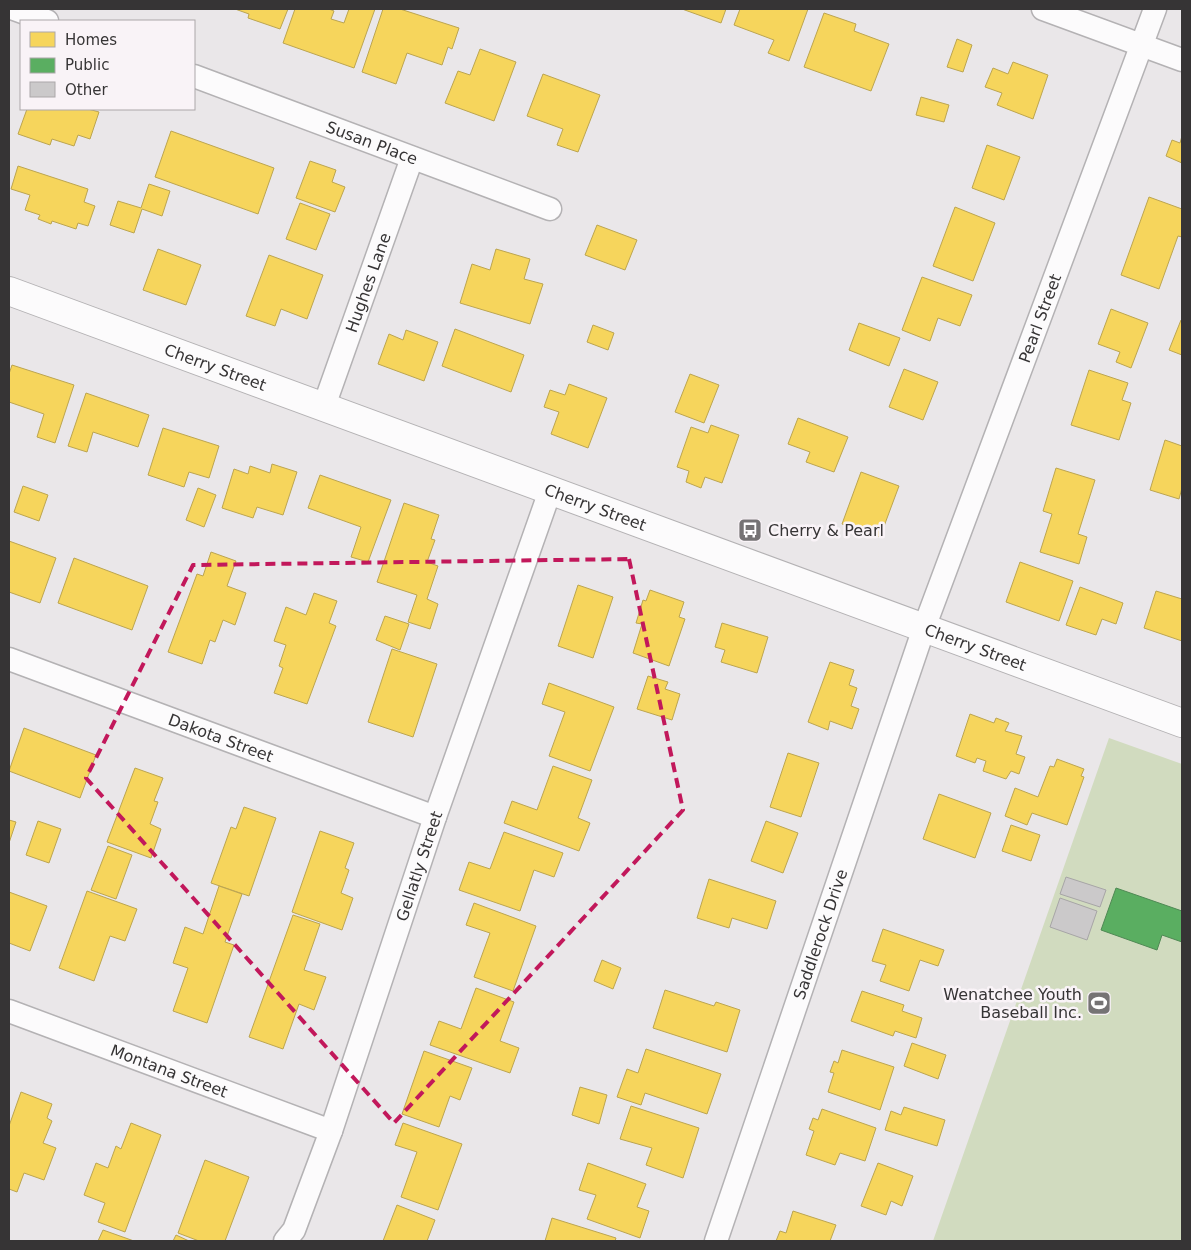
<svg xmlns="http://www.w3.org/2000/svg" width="1191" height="1250" font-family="'DejaVu Sans',sans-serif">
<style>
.green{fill:#d1dbbf}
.homes{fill:#f6d55c;stroke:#bca550}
.public{fill:#5aae61;stroke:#4f8954}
.building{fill:#cbc9ca;stroke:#a7a5a6}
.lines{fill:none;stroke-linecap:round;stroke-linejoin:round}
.street-casing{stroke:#b4b2b4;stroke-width:25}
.secondary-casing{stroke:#b4b2b4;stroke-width:30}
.street{stroke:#fcfbfc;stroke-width:22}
.secondary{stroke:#fcfbfc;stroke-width:28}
.marked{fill:none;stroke:#c2185b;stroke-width:4;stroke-dasharray:10 6;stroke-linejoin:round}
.labels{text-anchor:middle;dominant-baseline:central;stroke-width:5;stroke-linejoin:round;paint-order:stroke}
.street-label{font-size:16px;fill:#363435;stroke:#f9f3f7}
.poi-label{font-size:16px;fill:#363435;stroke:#f9f3f7;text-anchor:start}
</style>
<rect width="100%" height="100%" fill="#eae7e9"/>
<polygon class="green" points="1109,738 1182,764 1182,1241 933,1241"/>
<g class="homes">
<polygon points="235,9 288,9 280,29 248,18 249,14"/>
<polygon points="295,9 329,9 334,11 331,19 344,23 349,9 375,9 354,68 283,43"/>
<polygon points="383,9 400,9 459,28 452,49 448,47 442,65 407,53 396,84 362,72"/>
<polygon points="682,9 726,9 721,23"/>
<polygon points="740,9 808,9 789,61 768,53 774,40 734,25"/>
<polygon points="824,13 856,24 854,31 889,44 871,91 804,67"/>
<polygon points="957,39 972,45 963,72 947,67"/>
<polygon points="480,49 516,62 494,121 445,103 458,71 470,75"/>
<polygon points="1013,62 1048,75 1033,119 997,105 1002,93 985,87 993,68 1008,74"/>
<polygon points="543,74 600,95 578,152 557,145 563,129 527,116"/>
<polygon points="921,97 949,105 944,122 916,115"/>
<polygon points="27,109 88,109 99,112 90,139 78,135 74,146 52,139 50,145 18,134"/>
<polygon points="171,131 274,168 258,214 155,177"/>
<polygon points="1182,136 1182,163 1166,156 1172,140 1180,143"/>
<polygon points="987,145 1020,157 1004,200 972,188"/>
<polygon points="310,161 336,170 332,182 345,187 335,212 296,198"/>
<polygon points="18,166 88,189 84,202 95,206 88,226 78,223 76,229 52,221 51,224 38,219 40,215 25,210 30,195 11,189"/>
<polygon points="149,184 170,191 162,216 142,209 134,233 110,225 118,201 141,208"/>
<polygon points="1149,197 1182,209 1182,237 1178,236 1159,289 1121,275"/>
<polygon points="300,203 330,214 316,250 286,239"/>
<polygon points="955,207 995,223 973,281 933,266"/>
<polygon points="597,225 637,240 625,270 585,255"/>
<polygon points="158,249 201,265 186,305 143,290"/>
<polygon points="496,249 530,259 524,279 543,284 530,324 460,303 472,264 490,270"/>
<polygon points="269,255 323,275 307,319 281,309 275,326 246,316"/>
<polygon points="922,277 972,295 960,326 938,318 930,341 902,330"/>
<polygon points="1111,309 1148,323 1131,368 1116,362 1120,352 1098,344"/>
<polygon points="1181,320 1182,321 1182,355 1169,350"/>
<polygon points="859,323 900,338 889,366 849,350"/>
<polygon points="593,325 614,333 608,350 587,342"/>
<polygon points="455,329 524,355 511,392 442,366"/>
<polygon points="406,330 438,342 424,381 378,364 389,334 403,340"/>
<polygon points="12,365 74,385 55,443 37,437 44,414 9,402 9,374"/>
<polygon points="904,369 938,382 923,420 889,407"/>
<polygon points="1089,370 1128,383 1122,400 1131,403 1119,440 1071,425"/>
<polygon points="690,374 719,385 704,423 675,412"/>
<polygon points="569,384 607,398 588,448 551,434 559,412 544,407 550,390 565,395"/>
<polygon points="86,393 149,415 138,447 93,432 87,452 68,446"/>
<polygon points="798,418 848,437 834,472 806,462 810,452 788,444"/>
<polygon points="711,425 739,435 722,483 705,477 701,488 686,482 689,471 677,467 691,427 708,433"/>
<polygon points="163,428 219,446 209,478 189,472 184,487 148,475"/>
<polygon points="1165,440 1182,446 1182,488 1179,499 1150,490"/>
<polygon points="272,464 297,472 283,515 257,507 253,518 222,508 234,469 248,474 250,466 270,473"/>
<polygon points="1056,468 1095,480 1078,534 1087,537 1079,564 1040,552 1052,514 1043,511"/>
<polygon points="861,472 899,486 880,537 842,524"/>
<polygon points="320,475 391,500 368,562 351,557 361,527 308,508"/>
<polygon points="23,486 48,495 39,521 14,512"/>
<polygon points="198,488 216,495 204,527 186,520"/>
<polygon points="404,503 439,515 431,539 435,540 427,562 438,566 427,599 438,604 430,629 408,622 417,595 377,582"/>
<polygon points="9,541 56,558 40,603 9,592"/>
<polygon points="211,552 236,561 227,586 246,593 235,625 223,620 215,642 210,640 202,664 168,652 197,574 203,576"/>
<polygon points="74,558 148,586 132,630 58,603"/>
<polygon points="1020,562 1073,581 1059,621 1006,602"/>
<polygon points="578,585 613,597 593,658 558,646"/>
<polygon points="1080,587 1123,603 1116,624 1102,619 1096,635 1066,625"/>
<polygon points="650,590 684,602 679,617 685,619 669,666 633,653 642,624 636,623 643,600 646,601"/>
<polygon points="1156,591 1182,599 1182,641 1144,628"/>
<polygon points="314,593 337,601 329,623 336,626 307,704 274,693 283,668 279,666 286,645 274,641 286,607 306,615"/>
<polygon points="385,616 409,624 400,650 376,640"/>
<polygon points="722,623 768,637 757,673 721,662 725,650 715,647"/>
<polygon points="392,649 437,664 413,737 368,722"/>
<polygon points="830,662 854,670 849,685 857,688 851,706 859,709 852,729 830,721 828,730 808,722"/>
<polygon points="648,676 668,682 665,689 680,694 672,720 637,709"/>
<polygon points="549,683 614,707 590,771 549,756 565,712 542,704"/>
<polygon points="970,714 994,723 996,718 1009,723 1005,731 1022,736 1016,754 1025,757 1019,774 1011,771 1006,779 983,771 986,761 977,758 975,763 956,756"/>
<polygon points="24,728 96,755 80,798 9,771"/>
<polygon points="788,753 819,763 801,817 770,807"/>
<polygon points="1057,759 1084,769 1081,776 1084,777 1067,825 1032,813 1027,825 1005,816 1015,788 1038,797 1050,766 1054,767"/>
<polygon points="553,766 592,780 578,818 590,823 579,851 504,823 512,801 537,810"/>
<polygon points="135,768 163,778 154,801 158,802 150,824 161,829 151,858 107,842"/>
<polygon points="939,794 991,813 975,858 923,839"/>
<polygon points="244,807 276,818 249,896 211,883 231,827 236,829"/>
<polygon points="9,820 16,822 9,843"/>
<polygon points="38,821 61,829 49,863 26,855"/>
<polygon points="766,821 798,833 783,873 751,861"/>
<polygon points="1011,825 1040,835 1031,861 1002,851"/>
<polygon points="320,831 354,843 345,868 349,870 341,893 353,898 342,930 292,912"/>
<polygon points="504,832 563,853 554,877 534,870 520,911 459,890 469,862 490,869"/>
<polygon points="108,846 132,855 116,899 91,890"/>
<polygon points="709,879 776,901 767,929 732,918 729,928 697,918"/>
<polygon points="219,886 242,894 225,942 234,945 207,1023 173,1011 188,968 173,963 185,927 203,934"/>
<polygon points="87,891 137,909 125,941 110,936 94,981 59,968"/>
<polygon points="9,892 47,906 30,951 9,943"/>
<polygon points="474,903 536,926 513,991 474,977 490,933 466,925"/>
<polygon points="293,915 320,924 304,970 326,977 314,1010 299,1004 283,1049 249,1037"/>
<polygon points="883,929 944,950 938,966 920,960 909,991 880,981 886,965 872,961"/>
<polygon points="602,960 621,968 613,989 594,981"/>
<polygon points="476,988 514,1002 500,1041 519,1048 510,1073 430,1045 439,1021 461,1029"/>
<polygon points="665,990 714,1006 716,1002 740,1010 727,1052 653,1028"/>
<polygon points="862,991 904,1005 902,1011 922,1018 916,1038 895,1031 893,1036 851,1021"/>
<polygon points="912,1043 946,1055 938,1079 904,1066"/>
<polygon points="646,1049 721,1074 707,1114 645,1093 641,1105 617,1097 627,1069 638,1073"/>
<polygon points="842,1050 894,1067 880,1110 828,1092 834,1073 830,1072 834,1061 838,1063"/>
<polygon points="424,1051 472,1068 460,1100 450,1096 439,1127 402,1114"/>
<polygon points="580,1087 607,1095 599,1124 572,1115"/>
<polygon points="21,1092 52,1104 47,1118 52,1121 43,1143 56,1148 44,1180 24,1173 17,1192 9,1189 9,1126"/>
<polygon points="631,1106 699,1128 683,1178 646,1165 652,1148 620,1139"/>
<polygon points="904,1107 945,1120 937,1146 885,1130 891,1111 901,1115"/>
<polygon points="822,1109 876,1128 865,1161 840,1153 835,1165 806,1155 814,1131 809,1129 813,1118 818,1120"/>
<polygon points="131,1123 161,1135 125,1232 98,1222 105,1203 84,1195 96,1163 108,1168 116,1146 121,1149"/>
<polygon points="403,1123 462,1144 438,1210 401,1197 417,1152 395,1145"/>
<polygon points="205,1160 249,1177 225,1241 199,1241 178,1233"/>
<polygon points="588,1163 646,1184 637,1207 649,1211 640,1238 587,1219 596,1195 579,1190"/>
<polygon points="878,1163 913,1176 902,1206 891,1201 886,1215 861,1206"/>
<polygon points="397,1205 435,1220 427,1241 383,1241"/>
<polygon points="793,1211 836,1225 830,1241 776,1241 780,1231 786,1233"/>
<polygon points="552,1218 616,1238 615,1241 545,1241"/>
<polygon points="103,1230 134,1241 98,1241"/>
<polygon points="176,1235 189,1241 173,1241"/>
</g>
<polygon class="public" points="1116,888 1182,911 1182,942 1162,935 1157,950 1101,930"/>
<g class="building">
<polygon points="1066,877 1106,890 1100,907 1060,894"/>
<polygon points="1060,898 1097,911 1087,940 1050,927"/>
</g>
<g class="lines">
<g class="street-casing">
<g id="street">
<polyline points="14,9 47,21"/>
<polyline points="1043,9 1182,60"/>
<path id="s1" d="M194,76l356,133"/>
<path id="s2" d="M324,406l88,-248"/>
<path id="s3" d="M9,659l426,158"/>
<path id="s4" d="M9,1011l322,120"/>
<path id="s5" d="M285,1241l9,-11 37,-99 104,-314 115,-326"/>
<path id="s6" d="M716,1241l208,-613 231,-619"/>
</g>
</g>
<g class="secondary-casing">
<g id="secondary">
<path id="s7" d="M9,291l1173,432"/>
</g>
</g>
<use href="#street" class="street"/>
<use href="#secondary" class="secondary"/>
</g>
<path class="marked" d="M629,559l54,251 -289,313 -308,-345 107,-213z"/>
<defs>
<g id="bus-square" transform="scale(1.25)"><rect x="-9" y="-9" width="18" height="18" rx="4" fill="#757374" stroke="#f9f3f7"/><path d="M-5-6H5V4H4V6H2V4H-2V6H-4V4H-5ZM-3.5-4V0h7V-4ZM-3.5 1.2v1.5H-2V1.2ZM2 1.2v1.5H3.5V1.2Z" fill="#fff"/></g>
<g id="stadium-square" transform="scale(1.25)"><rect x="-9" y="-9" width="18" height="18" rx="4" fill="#757374" stroke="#f9f3f7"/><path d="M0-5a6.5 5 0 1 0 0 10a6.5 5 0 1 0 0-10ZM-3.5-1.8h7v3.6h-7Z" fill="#fff"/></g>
</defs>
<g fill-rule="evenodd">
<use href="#bus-square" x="750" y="530"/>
<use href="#stadium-square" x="1099" y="1003"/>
</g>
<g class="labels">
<g class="street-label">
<text stroke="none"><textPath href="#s1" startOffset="190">Susan Place</textPath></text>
<text stroke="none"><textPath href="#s2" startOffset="131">Hughes Lane</textPath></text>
<text stroke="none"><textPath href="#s6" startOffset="978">Pearl Street</textPath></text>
<text stroke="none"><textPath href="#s7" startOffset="220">Cherry Street</textPath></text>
<text stroke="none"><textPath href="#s7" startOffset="625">Cherry Street</textPath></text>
<text stroke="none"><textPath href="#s7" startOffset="1030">Cherry Street</textPath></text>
<text stroke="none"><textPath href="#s3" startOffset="226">Dakota Street</textPath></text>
<text stroke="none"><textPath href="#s5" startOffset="399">Gellatly Street</textPath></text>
<text stroke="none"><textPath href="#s6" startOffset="324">Saddlerock Drive</textPath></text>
<text stroke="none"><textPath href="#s4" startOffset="171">Montana Street</textPath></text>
</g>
<g class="poi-label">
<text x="768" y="530">Cherry &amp; Pearl</text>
<text x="1082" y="994" text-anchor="end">Wenatchee Youth<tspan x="1082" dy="18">Baseball Inc.</tspan></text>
</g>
</g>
<rect width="1191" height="1250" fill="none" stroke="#363435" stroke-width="20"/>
<rect x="20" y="20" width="175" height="90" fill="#f9f3f7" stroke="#aba7a9"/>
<rect x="30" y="32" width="25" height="15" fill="#f6d55c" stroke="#aba7a9"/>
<text x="65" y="45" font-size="15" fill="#363435">Homes</text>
<rect x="30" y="58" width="25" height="15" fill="#5aae61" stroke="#aba7a9"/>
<text x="65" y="70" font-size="15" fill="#363435">Public</text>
<rect x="30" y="82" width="25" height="15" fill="#cbc9ca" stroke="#aba7a9"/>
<text x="65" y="95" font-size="15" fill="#363435">Other</text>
</svg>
